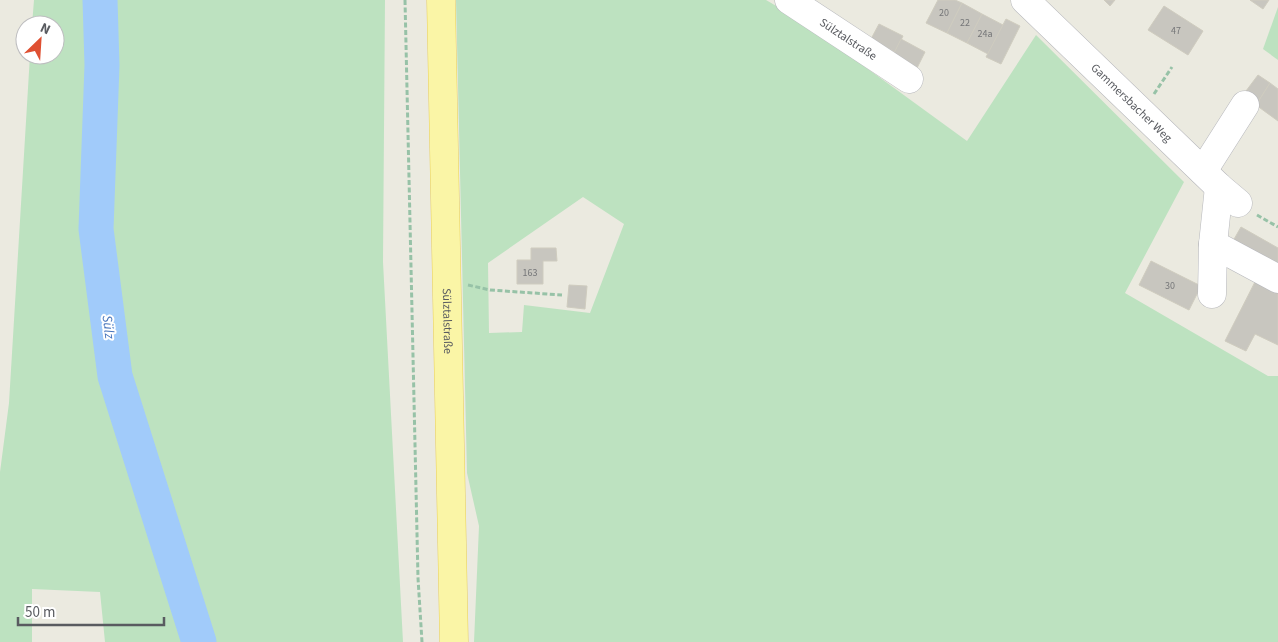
<svg xmlns="http://www.w3.org/2000/svg" width="1278" height="642" font-family="'Source Sans 3',sans-serif">
<style>
.green{fill:#bde2c0;fill-rule:evenodd}
.lines{fill:none;stroke-linecap:round;stroke-linejoin:round}
.river{stroke:#a1cbfa;stroke-width:35}
.building{fill:#c8c6bf;stroke:#cfccbf}
.minor-casing{stroke:#b6b7bc;stroke-width:29}
.major-casing{stroke:#e9cf5b;stroke-width:29}
.path{stroke:#97c2a7;stroke-width:3;stroke-dasharray:5 2.5;stroke-linecap:butt}
.minor{stroke:#fff;stroke-width:28}
.major{stroke:#faf5a6;stroke-width:28}
.labels{text-anchor:middle;dominant-baseline:central;stroke-width:4;stroke-linejoin:round;paint-order:stroke}
.number-label{font-size:10px;fill:#757678}
.street-label{font-size:12px;fill:#595b60;stroke:#fff}
.water-label{font-size:14px;font-style:italic;fill:#4674bb;stroke:#fff}
</style>
<rect width="100%" height="100%" fill="#ebeae0"/>
<g class="green">
<polygon points="34,0 385,0 383,262 403,642 105,642 100,592 32,589 32,642 0,642 0,472 9,403 30,55 55,55 55,25 32,25"/>
<path d="M456,0h310l36,21 165,120 69,-106 148,147 -59,111 143,83h10v266h-804l5,-116 -12,-53zM583,197l41,27 -34,89 -66,-8 -2,27 -33,1 -1,-70z"/>
<polygon points="1278,7 1278,60 1263,49"/>
</g>
<g class="lines">
<polyline class="river" points="100,0 102,65 96,229 115,376 199,642"/>
</g>
<g class="building">
<polygon points="938,0 955,0 962,3 947,33 926,23"/>
<polygon points="1104,0 1115,0 1110,6"/>
<polygon points="1250,0 1269,0 1263,9"/>
<polygon points="962,3 982,14 967,43 947,33"/>
<polygon points="1164,6 1203,31 1188,55 1148,30"/>
<polygon points="982,14 1003,25 988,54 967,43"/>
<polygon points="1006,19 1020,26 1001,64 986,57"/>
<polygon points="879,24 903,36 895,52 871,39"/>
<polygon points="901,39 925,52 917,68 893,55"/>
<polygon points="1258,75 1270,83 1256,105 1243,95"/>
<polygon points="1270,83 1278,89 1278,121 1256,105"/>
<polygon points="1241,227 1278,248 1278,266 1233,241"/>
<polygon points="531,248 556,248 557,261 543,261 543,284 517,284 517,260 531,260"/>
<polygon points="1151,261 1201,286 1189,310 1139,285"/>
<polygon points="1258,276 1278,286 1278,345 1255,334 1246,351 1225,341"/>
<polygon points="569,285 587,286 585,309 567,307"/>
</g>
<g class="lines">
<g class="minor-casing">
<g id="minor">
<path id="s1" d="M789,0l120,79"/>
<path id="s2" d="M1025,0l194,187 19,16"/>
<polyline points="1203,171 1245,105"/>
<polyline points="1213,244 1278,279"/>
<polyline points="1212,294 1213,244 1219,187"/>
</g>
</g>
<g class="major-casing">
<g id="major">
<path id="s3" d="M441,0l13,642"/>
</g>
</g>
<g class="path">
<polyline points="405,0 418,578 422,642"/>
<polyline points="1154,94 1172,67"/>
<polyline points="1257,215 1278,227"/>
<polyline points="468,285 490,290 562,295"/>
</g>
<use href="#minor" class="minor"/>
<use href="#major" class="major"/>
</g>
<g class="labels">
<g class="number-label">
<text x="944" y="13">20</text>
<text x="965" y="23">22</text>
<text x="1176" y="31">47</text>
<text x="985" y="34">24a</text>
<text x="530" y="273">163</text>
<text x="1170" y="286">30</text>
</g>
<g class="street-label">
<text stroke="none"><textPath href="#s1" startOffset="71">Sülztalstraße</textPath></text>
<text stroke="none"><textPath href="#s2" startOffset="148">Gammersbacher Weg</textPath></text>
<text stroke="none"><textPath href="#s3" startOffset="321">Sülztalstraße</textPath></text>
</g>
<g class="water-label">
<text transform="translate(108 327) rotate(83)">Sülz</text>
</g>
</g>
<g transform="translate(40 40) rotate(25)"><circle r="24" fill="#ffffff" stroke="#bdbdbf"/>
<path d="M0-4L9 19L0 12L-9 19Z" fill="#df5032"/>
<text y="-8" font-size="14" font-weight="bold" text-anchor="middle" fill="#595b60">N</text>
</g>
<path d="M18 617v8h146v-8" fill="none" stroke="#595b60" stroke-width="2.5"/>
<text x="25" y="617" font-size="15" fill="#595b60" stroke="#ffffff" stroke-width="4" paint-order="stroke">50 m</text>
</svg>
